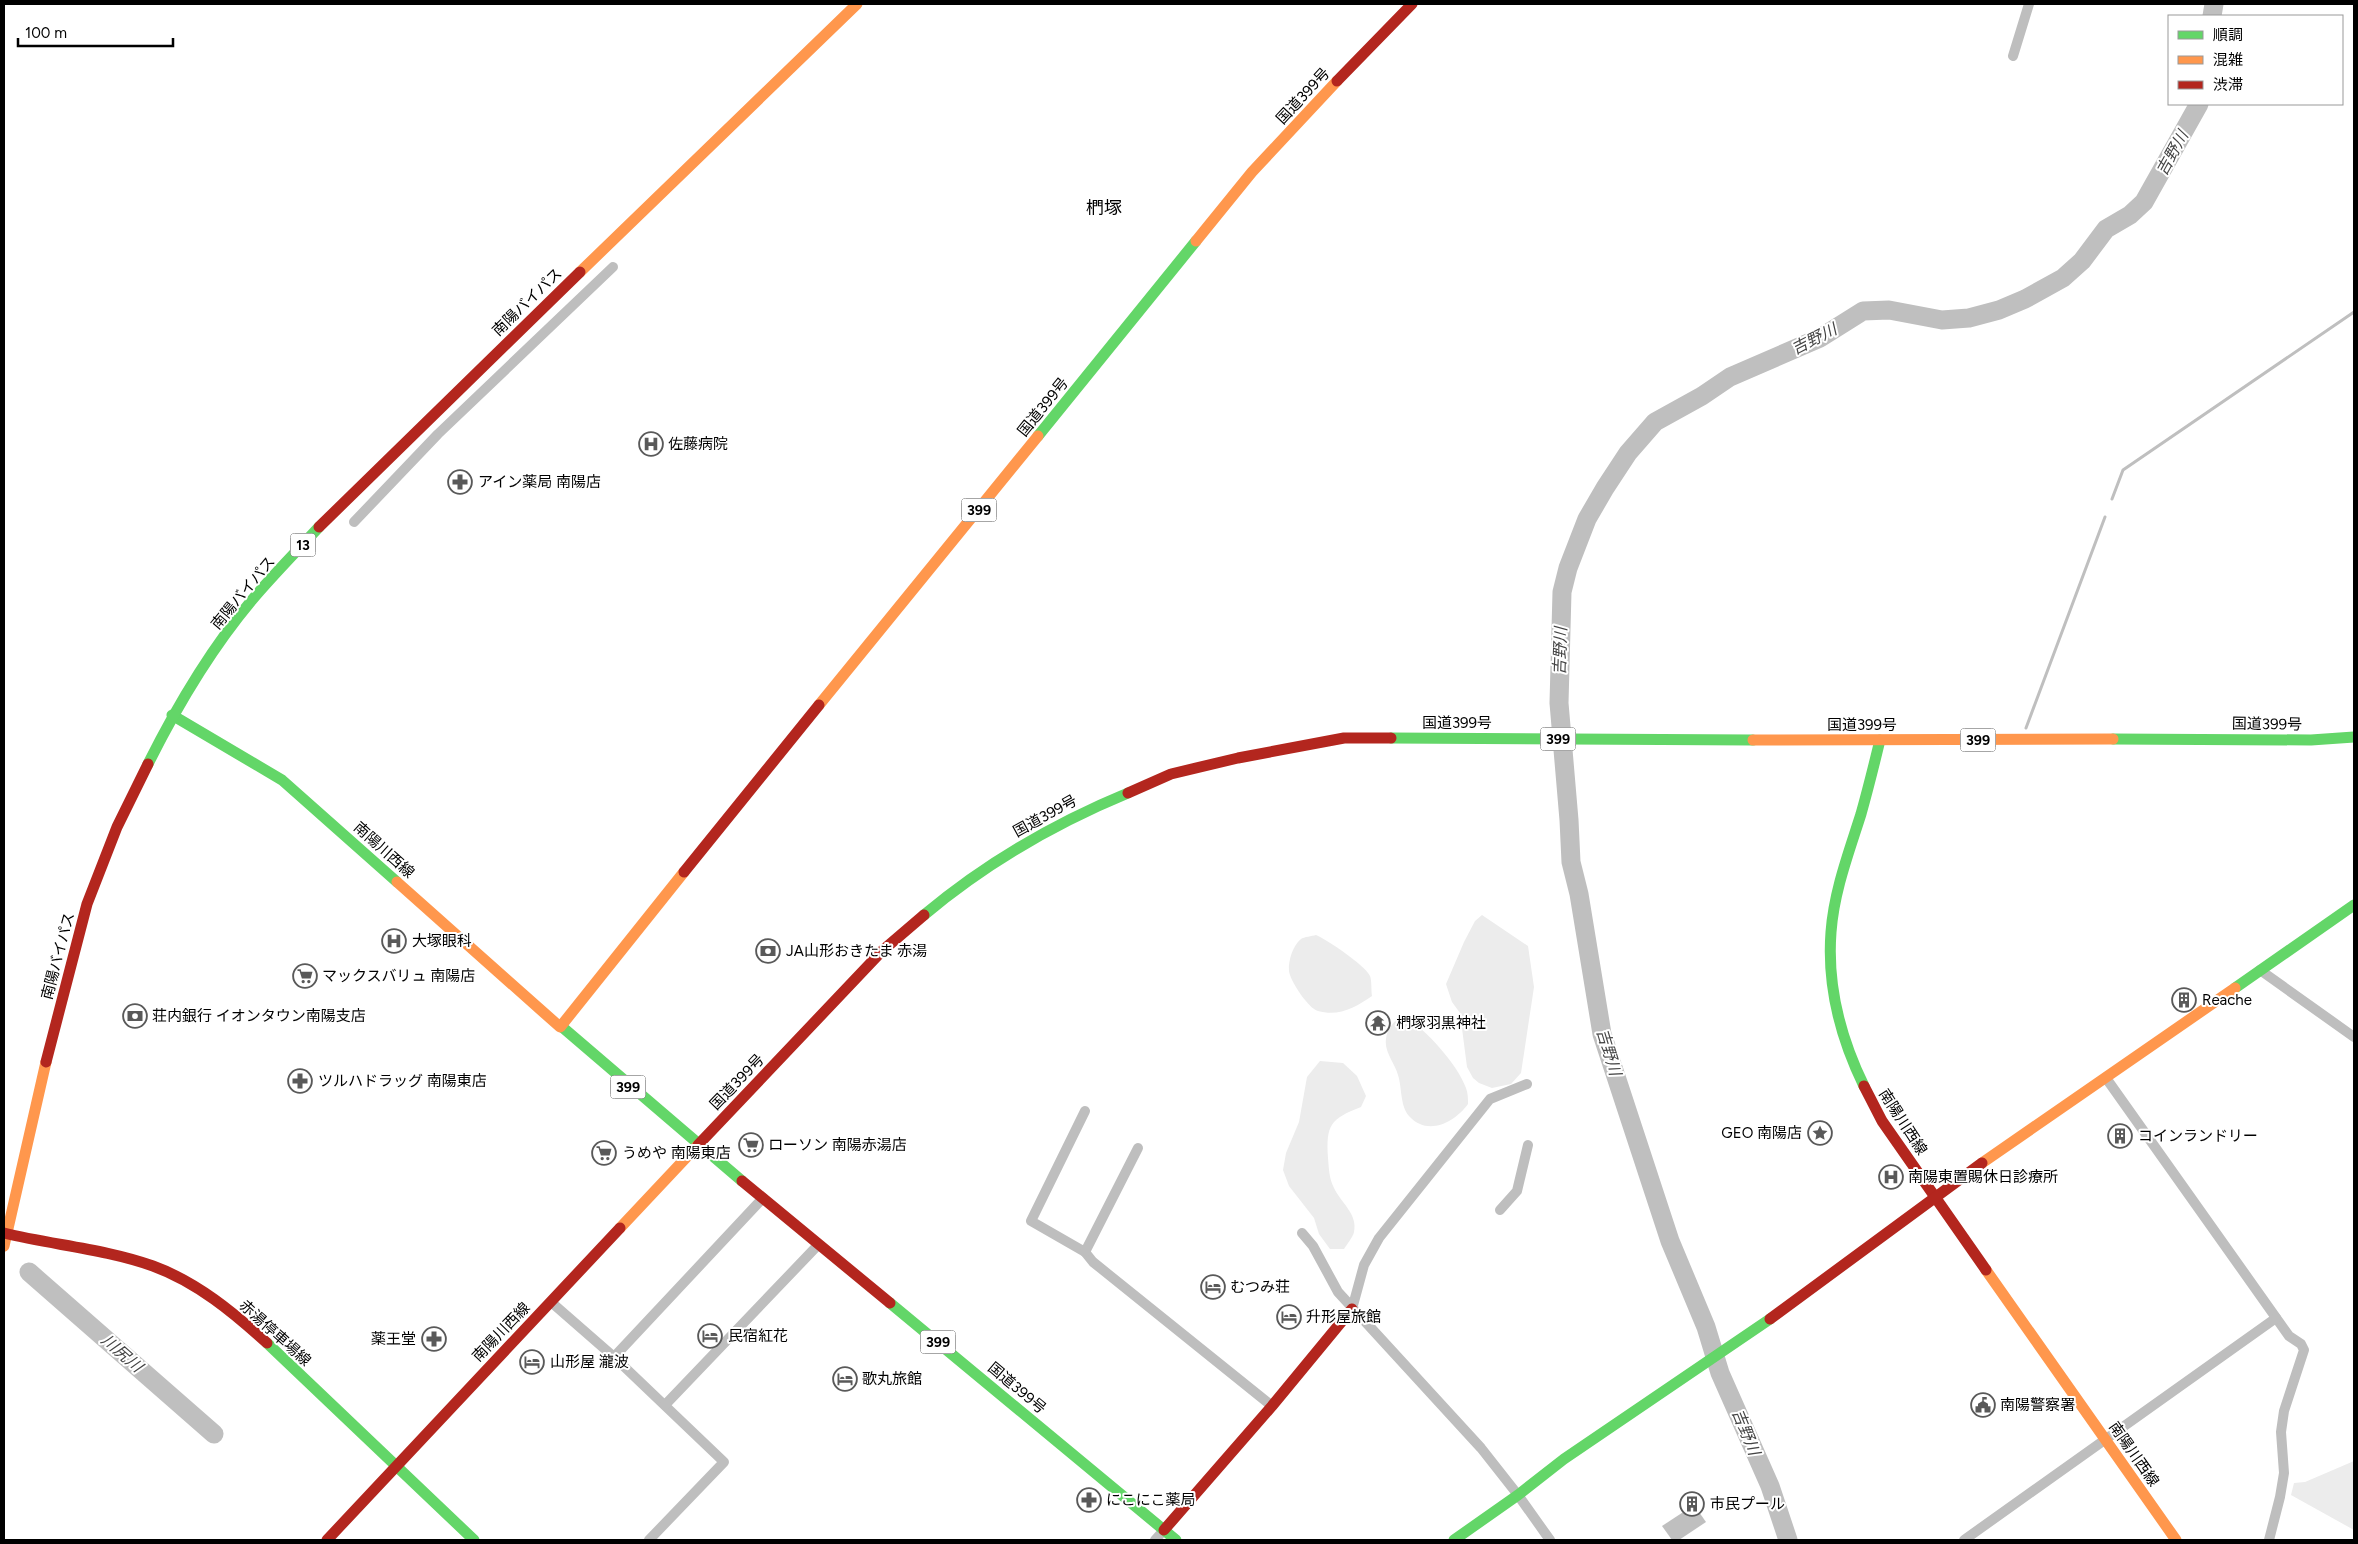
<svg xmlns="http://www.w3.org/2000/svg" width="2358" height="1544" font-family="Figtree,'Noto Sans JP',sans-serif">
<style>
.green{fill:#ececec}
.water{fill:#bfbfbf}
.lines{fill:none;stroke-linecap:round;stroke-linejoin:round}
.stream{stroke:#bfbfbf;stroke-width:3}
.river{stroke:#bfbfbf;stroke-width:19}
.street{stroke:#bebebe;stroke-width:10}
.fast{stroke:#63d668;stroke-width:11}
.slow{stroke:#ff974d;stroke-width:11}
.jam{stroke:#b3261e;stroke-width:11}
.labels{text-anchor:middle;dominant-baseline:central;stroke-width:4;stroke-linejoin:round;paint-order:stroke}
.shield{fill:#fff;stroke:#4c4c4c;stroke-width:1}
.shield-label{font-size:14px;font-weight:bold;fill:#000}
.street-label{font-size:15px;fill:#000;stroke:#fff}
.poi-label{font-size:15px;fill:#000;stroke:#fff;text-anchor:start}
.water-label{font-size:16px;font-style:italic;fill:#444;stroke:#fff}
.quarter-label{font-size:18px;fill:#000;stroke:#fff}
</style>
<rect width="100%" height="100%" fill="#fff"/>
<g class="green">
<polygon points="1482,915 1528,946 1534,987 1521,1073 1511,1084 1492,1088 1479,1083 1473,1078 1467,1067 1460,1013 1452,1002 1446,984 1464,942 1475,921"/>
<path d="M1316,935c10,4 50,31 54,41 2,5 1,14 2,20 -16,11 -33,21 -54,15 -9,-2 -28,-30 -29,-40 -1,-10 4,-26 12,-32 3,-2 11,-3 15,-4z"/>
<path d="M1402,1014c22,14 55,49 64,74 2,5 2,11 2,16 -13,18 -40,33 -59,12 -9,-10 -7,-29 -11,-41 -3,-12 -14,-23 -12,-36 1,-11 9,-18 16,-25z"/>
<path d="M1320,1061l23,2 14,13 9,20 -5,11c-31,12 -35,18 -33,51 1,11 1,20 6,30 7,15 24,26 20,44 -1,5 -7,12 -10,17h-14l-11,-15 -5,-16 -25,-32 -6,-16 3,-17 13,-31 8,-45z"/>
<polygon points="2354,1461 2354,1530 2291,1495 2294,1483 2305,1482"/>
</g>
<polygon class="water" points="1694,1505 1706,1522 1679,1540 1672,1540 1662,1526"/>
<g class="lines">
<g class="stream">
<polyline points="2112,499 2123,470 2354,312"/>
<polyline points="2026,728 2105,517"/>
</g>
<g class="river">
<polyline points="2212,16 2214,4"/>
<polyline points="29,1272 214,1434"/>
<polyline points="1788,1540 1770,1486 1720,1373 1706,1327 1670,1241 1602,1034 1579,894 1571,862 1569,820 1559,703 1562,592 1568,568 1587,519 1605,488 1628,453 1655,422 1702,396 1730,377 1820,338 1863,311 1889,310 1942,320 1969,318 1999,310 2025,299 2063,278 2082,261 2106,229 2130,215 2144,202 2199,104"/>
</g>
<g class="street">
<polyline points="2013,56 2029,4"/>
<polyline points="354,522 438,434 613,267"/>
<polyline points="2260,970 2354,1037"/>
<polyline points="2106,1078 2289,1336 2301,1344 2304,1350 2284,1411 2281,1432 2284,1473 2280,1497 2269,1540"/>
<polyline points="1085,1111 1031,1221 1085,1252 1093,1262 1272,1406"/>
<polyline points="1500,1210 1517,1191 1528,1145"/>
<polyline points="1302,1233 1313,1246 1338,1292 1481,1448 1518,1495 1550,1540"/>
<polyline points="1085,1252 1138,1148"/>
<polyline points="551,1302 614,1357 724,1462 649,1540"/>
<polyline points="1352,1309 1364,1265 1379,1238 1490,1099 1527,1084"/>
<polyline points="614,1357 763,1198"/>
<polyline points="665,1405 818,1245"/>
<polyline points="1155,1540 1164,1530"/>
<polyline points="1964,1540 2276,1318"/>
</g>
<g class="fast">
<polyline points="1038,436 1196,241"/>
<polyline points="172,715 282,780 397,882"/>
<polyline points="1391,738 1753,740"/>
<polyline points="2113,739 2311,740 2354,737"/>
<path d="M148,764c29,-58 62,-114 104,-164 21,-25 45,-49 67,-73"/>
<path d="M924,915c62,-52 129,-91 204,-122"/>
<polyline points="2235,988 2354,905"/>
<polyline points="561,1026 742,1181"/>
<path d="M1864,1086c-23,-47 -37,-101 -33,-154 3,-41 18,-80 30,-118 7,-25 13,-49 19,-74"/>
<polyline points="890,1303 1176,1540"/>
<polyline points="267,1343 474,1540"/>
<polyline points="1454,1540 1518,1495 1564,1459 1770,1319"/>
</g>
<g class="slow">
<polyline points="1196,241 1252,172 1337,81"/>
<polyline points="580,272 857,4"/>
<polyline points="819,705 1038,436"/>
<polyline points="1753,740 2113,739"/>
<polyline points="397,882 560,1027"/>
<polyline points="561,1026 684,872"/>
<polyline points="1982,1163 2235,988"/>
<polyline points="620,1228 698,1145"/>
<polyline points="4,1246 46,1062"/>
<polyline points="1986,1270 2176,1540"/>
</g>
<g class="jam">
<polyline points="1337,81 1412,4"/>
<polyline points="319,527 580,272"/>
<polyline points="1128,793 1171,774 1238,758 1344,738 1391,738"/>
<polyline points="684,872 819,705"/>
<polyline points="46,1062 87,904 117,827 148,764"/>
<polyline points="1864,1086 1882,1121 1986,1270"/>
<polyline points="698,1145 882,951 924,915"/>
<polyline points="742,1181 890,1303"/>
<path d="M4,1233c49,12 101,16 149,33 44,16 81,47 114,77"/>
<polyline points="1770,1319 1982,1163"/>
<polyline points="1164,1530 1272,1406 1352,1309"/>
<polyline points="327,1540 620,1228"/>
</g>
</g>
<defs>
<g id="hospital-ring" transform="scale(1.25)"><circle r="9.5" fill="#fff" stroke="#595959" stroke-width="1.5"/><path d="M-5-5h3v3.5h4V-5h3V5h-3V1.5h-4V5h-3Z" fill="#595959"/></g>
<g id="pharmacy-ring" transform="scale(1.25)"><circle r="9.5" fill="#fff" stroke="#595959" stroke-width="1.5"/><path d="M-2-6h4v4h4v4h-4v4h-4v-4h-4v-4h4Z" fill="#595959"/></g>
<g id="bank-ring" transform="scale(1.25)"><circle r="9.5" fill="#fff" stroke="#595959" stroke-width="1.5"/><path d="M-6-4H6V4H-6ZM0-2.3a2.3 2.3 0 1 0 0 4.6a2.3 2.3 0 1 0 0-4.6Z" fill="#595959"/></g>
<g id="supermarket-ring" transform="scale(1.25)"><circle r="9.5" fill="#fff" stroke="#595959" stroke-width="1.5"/><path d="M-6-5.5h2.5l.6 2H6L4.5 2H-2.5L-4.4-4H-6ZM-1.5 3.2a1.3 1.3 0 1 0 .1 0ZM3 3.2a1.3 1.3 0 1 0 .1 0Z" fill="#595959"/></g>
<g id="building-ring" transform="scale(1.25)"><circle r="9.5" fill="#fff" stroke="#595959" stroke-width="1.5"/><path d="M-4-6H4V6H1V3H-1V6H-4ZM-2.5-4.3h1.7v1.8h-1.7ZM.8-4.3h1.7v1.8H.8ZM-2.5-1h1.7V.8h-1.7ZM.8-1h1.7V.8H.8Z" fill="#595959"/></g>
<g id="temple-ring" transform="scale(1.25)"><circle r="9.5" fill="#fff" stroke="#595959" stroke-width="1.5"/><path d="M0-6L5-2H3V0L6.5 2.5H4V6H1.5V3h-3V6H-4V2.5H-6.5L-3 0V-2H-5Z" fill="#595959"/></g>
<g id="sight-ring" transform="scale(1.25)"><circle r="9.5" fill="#fff" stroke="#595959" stroke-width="1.5"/><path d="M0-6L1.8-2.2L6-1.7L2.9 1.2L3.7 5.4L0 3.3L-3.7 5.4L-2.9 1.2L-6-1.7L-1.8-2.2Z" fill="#595959"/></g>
<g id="hotel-ring" transform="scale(1.25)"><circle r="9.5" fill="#fff" stroke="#595959" stroke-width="1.5"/><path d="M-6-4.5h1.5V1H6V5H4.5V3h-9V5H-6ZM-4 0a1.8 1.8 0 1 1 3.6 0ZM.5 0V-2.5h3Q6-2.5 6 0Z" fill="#595959"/></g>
<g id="civic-ring" transform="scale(1.25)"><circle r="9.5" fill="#fff" stroke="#595959" stroke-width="1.5"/><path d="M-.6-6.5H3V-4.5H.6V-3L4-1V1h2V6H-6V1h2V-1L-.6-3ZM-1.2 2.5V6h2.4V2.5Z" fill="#595959"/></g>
</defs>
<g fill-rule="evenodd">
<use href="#hospital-ring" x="651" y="444"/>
<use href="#pharmacy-ring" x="460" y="482"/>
<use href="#hospital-ring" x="394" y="941"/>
<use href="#bank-ring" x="768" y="951"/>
<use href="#supermarket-ring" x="305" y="976"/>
<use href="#building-ring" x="2184" y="1000"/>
<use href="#bank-ring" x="135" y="1016"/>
<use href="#temple-ring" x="1378" y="1023"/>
<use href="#pharmacy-ring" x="300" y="1081"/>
<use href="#sight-ring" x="1820" y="1133"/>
<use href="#building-ring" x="2120" y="1136"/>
<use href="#supermarket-ring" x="751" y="1145"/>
<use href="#supermarket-ring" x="604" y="1153"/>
<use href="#hospital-ring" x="1891" y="1177"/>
<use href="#hotel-ring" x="1213" y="1287"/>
<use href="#hotel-ring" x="1289" y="1317"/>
<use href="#hotel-ring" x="710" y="1336"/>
<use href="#pharmacy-ring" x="434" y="1339"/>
<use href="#hotel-ring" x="532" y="1362"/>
<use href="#hotel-ring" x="845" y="1379"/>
<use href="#civic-ring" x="1983" y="1405"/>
<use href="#pharmacy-ring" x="1089" y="1500"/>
<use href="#building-ring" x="1692" y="1504"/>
</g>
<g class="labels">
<g class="shield">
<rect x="961.5" y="498.5" width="35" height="23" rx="4"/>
<rect x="290.5" y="533.5" width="25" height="23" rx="4"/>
<rect x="1540.5" y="727.5" width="35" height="23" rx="4"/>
<rect x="1960.5" y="728.5" width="35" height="23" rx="4"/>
<rect x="610.5" y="1075.5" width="35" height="23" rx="4"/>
<rect x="920.5" y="1330.5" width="35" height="23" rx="4"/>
</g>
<g class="shield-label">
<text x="979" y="510">399</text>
<text x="303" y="545">13</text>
<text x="1558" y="739">399</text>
<text x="1978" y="740">399</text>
<text x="628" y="1087">399</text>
<text x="938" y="1342">399</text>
</g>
<g class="street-label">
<text transform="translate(1303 96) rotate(-47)">国道399号</text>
<text transform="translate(527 302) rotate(-44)">南陽バイパス</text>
<text transform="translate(1043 407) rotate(-51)">国道399号</text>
<text transform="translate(243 593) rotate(-50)">南陽バイパス</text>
<text x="1457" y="723">国道399号</text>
<text transform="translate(2267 724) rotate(1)">国道399号</text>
<text x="1862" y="725">国道399号</text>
<text transform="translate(1045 816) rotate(-29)">国道399号</text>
<text transform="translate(384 850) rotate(42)">南陽川西線</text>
<text transform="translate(58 956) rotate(-75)">南陽バイパス</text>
<text transform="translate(737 1082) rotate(-46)">国道399号</text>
<text transform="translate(1903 1122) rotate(57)">南陽川西線</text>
<text transform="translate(501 1332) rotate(-46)">南陽川西線</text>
<text transform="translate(275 1333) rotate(42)">赤湯停車場線</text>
<text transform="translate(1017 1388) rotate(40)">国道399号</text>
<text transform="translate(2134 1454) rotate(55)">南陽川西線</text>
</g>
<g class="poi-label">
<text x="668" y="444">佐藤病院</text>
<text x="478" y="482">アイン薬局 南陽店</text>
<text x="412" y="941">大塚眼科</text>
<text x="786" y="951">JA山形おきたま 赤湯</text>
<text x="322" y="976">マックスバリュ 南陽店</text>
<text x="2202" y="1000">Reache</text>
<text x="152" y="1016">荘内銀行 イオンタウン南陽支店</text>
<text x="1396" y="1023">椚塚羽黒神社</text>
<text x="318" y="1081">ツルハドラッグ 南陽東店</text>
<text x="1802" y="1133" text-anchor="end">GEO 南陽店</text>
<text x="2138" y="1136">コインランドリー</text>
<text x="768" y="1145">ローソン 南陽赤湯店</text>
<text x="622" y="1153">うめや 南陽東店</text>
<text x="1908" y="1177">南陽東置賜休日診療所</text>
<text x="1230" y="1287">むつみ荘</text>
<text x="1306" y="1317">升形屋旅館</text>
<text x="728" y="1336">民宿紅花</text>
<text x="416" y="1339" text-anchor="end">薬王堂</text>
<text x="550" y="1362">山形屋 瀧波</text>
<text x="862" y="1379">歌丸旅館</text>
<text x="2000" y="1405">南陽警察署</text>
<text x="1106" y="1500">にこにこ薬局</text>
<text x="1710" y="1504">市民プール</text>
</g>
<g class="water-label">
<text transform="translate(2172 153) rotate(-61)">吉野川</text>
<text transform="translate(1814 339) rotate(-27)">吉野川</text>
<text transform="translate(1560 651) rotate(-88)">吉野川</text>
<text transform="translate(1609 1052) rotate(73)">吉野川</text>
<text transform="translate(122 1353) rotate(41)">川尻川</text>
<text transform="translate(1746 1432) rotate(68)">吉野川</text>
</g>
<g class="quarter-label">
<text x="1104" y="208">椚塚</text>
</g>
</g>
<rect width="2358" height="1544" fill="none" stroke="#000000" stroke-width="10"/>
<rect x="2168" y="15" width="175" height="90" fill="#ffffff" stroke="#999999"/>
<rect x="2178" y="31" width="25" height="8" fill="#63d668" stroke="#999999"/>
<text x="2213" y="40" font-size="15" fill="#000000">順調</text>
<rect x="2178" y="56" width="25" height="8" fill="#ff974d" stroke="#999999"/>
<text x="2213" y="65" font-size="15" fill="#000000">混雑</text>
<rect x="2178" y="81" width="25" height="8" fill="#b3261e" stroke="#999999"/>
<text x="2213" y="90" font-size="15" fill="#000000">渋滞</text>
<path d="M18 38v8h155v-8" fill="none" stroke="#000000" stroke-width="2.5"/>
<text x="25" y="38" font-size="15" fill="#000000" stroke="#ffffff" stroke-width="4" paint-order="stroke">100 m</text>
</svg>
